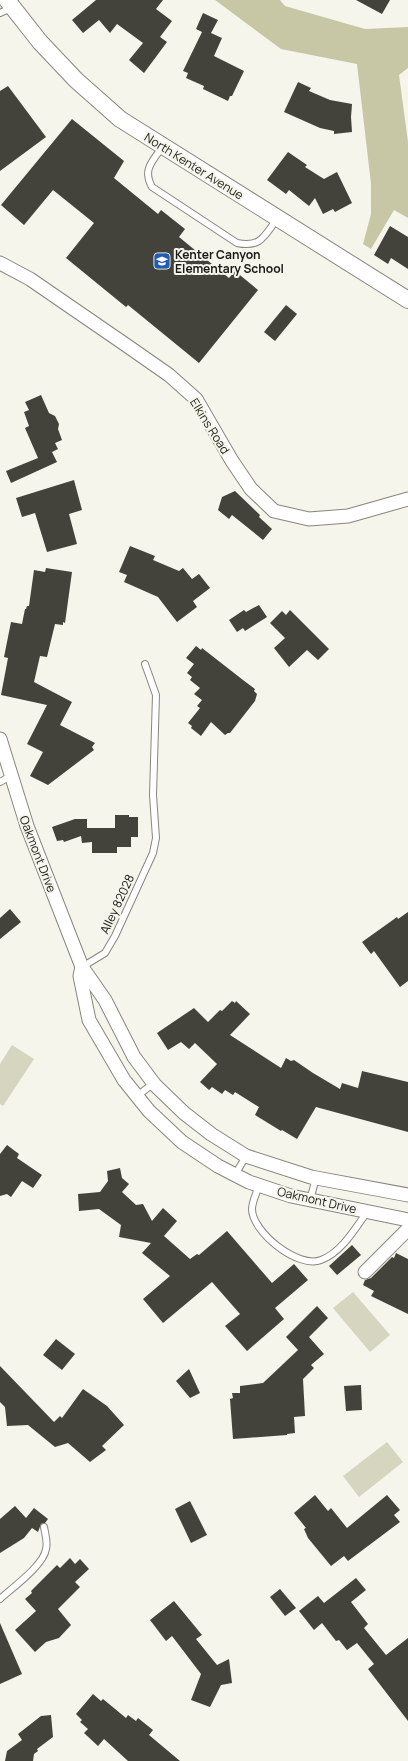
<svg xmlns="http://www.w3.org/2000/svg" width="408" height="1761" font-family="Manrope,sans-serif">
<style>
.green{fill:#d5d5c0}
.forest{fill:#c7c7a6}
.building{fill:#43433b}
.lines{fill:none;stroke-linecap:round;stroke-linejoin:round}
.service-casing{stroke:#87877f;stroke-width:8}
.minor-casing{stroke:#87877f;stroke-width:15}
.tertiary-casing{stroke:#87877f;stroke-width:18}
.service{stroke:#fff;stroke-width:6}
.minor{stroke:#fff;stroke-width:13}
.tertiary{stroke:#fff;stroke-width:16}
.labels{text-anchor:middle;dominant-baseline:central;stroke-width:4;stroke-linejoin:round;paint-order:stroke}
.street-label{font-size:12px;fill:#1a1a16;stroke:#f5f5ec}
.poi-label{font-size:12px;font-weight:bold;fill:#1a1a16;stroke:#f5f5ec;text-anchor:start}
</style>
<rect width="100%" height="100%" fill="#f5f5ec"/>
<g class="green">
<polygon points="12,1045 34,1059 3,1106 0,1104 0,1064"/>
<polygon points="353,1292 390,1335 370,1352 333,1308"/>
<polygon points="387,1442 403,1462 359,1497 343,1476"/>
</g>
<polygon class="forest" points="215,0 280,0 285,6 365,29 408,27 408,68 399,75 408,142 408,218 394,210 371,249 363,244 371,214 371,184 357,64 281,49"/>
<g class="building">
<polygon points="96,0 163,0 156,9 172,21 160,37 167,42 144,73 129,60 143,43 117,24 110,33 99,20 83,33 72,20"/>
<polygon points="356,0 390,0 382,14"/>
<polygon points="203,13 218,20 211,33 222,38 214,56 244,71 232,96 230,96 228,101 203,89 204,86 186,78 188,73 183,71 202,32 196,29"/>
<polygon points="298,82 311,88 309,91 330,100 352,104 351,117 352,132 334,134 334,131 320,128 284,112"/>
<polygon points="8,86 46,137 0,171 0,91"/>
<polygon points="72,119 124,161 114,178 158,214 161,210 185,229 179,237 229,278 235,271 258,290 199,363 128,305 126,307 66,258 94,223 53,190 24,225 1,205"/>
<polygon points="288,152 307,165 305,167 324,179 337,172 352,203 335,212 333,209 323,214 315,198 309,206 289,190 286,194 267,180"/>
<polygon points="390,226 408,237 408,269 391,258 388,264 374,255"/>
<polygon points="286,305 297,314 275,341 264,332"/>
<polygon points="41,395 49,413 55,416 59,424 58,429 62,440 55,443 58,449 52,452 57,462 11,483 6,471 38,458 25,428 29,426 24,412 29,410 25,402"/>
<polygon points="74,480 82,510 69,514 77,544 47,552 35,513 22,517 16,498"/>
<polygon points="235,491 260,515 259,517 272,529 263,540 232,515 229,519 218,510 222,497"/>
<polygon points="130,546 155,556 153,560 179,571 183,568 192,579 199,574 210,588 193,601 197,607 177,622 158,597 124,582 127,575 119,572"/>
<polygon points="46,568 72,572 65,623 63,622 63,625 55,624 47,657 40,656 34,682 72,702 60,725 95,743 92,747 94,750 48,785 30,776 43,752 27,744 47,705 1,695 8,658 4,657 11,622 22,624 25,609 26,609 27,606 29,606 34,570 45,572"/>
<polygon points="259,605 267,617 245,631 243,628 237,632 229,620 244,610 246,612"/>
<polygon points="290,610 329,649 318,660 307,650 289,667 274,648 285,638 270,623 282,611 286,615"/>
<polygon points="196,646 201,650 202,648 243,680 255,689 254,691 257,694 255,701 230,733 228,733 225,735 211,722 201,736 191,728 192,726 188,723 200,708 197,706 202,700 194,694 200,688 190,680 192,677 187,673 194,664 186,658"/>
<polygon points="115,815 129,815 129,817 138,817 138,837 131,837 131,847 117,847 117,853 92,853 92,842 82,843 81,836 64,842 63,840 57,841 52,827 75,819 87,819 87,828 115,828"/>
<polygon points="10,909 21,922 0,939 0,918"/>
<polygon points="408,912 408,981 400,987 374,951 371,954 362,942 397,917 398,919"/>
<polygon points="232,1001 235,1003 236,1001 250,1014 230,1035 281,1068 286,1058 291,1061 294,1060 313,1073 340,1089 342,1083 358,1088 362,1071 408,1082 408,1132 316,1107 297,1139 282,1130 281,1131 255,1115 259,1107 235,1092 233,1095 225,1090 222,1094 212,1087 209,1090 200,1082 217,1064 195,1043 189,1049 181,1042 168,1050 157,1033 194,1008 208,1022 220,1010 222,1011"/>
<polygon points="7,1145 19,1154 17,1158 42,1175 33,1188 22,1181 11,1197 7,1194 0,1196 0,1154"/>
<polygon points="120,1168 122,1178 129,1184 122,1192 136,1205 143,1204 152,1221 163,1208 177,1221 164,1236 190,1259 197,1254 199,1255 227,1231 272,1283 294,1264 308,1280 275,1308 284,1319 247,1351 225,1326 240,1314 212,1282 163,1323 143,1299 170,1276 142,1253 151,1243 119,1237 121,1225 99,1209 79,1211 78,1194 100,1192 108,1181 107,1171"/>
<polygon points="352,1245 361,1255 337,1275 329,1266"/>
<polygon points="396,1253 408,1259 408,1314 371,1296 374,1291 363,1285 365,1280 371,1278 392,1257 394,1258"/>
<polygon points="317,1306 328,1318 309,1337 324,1354 311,1365 314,1368 303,1379 305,1416 294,1417 295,1433 287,1434 287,1435 233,1439 230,1399 233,1398 232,1393 240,1393 240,1386 263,1383 298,1350 286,1337"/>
<polygon points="56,1339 75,1354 62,1370 43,1355"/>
<polygon points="0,1366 54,1422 60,1416 62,1418 83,1389 107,1406 124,1425 102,1446 106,1450 90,1462 68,1443 55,1447 28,1425 7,1426 5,1407 0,1402"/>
<polygon points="189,1369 200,1393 190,1398 176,1381"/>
<polygon points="361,1385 362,1410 346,1411 344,1386"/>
<polygon points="315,1495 328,1511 331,1508 347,1528 387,1495 400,1510 394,1515 400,1522 348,1561 344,1556 331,1566 308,1538 304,1529 306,1528 294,1513"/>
<polygon points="190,1501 207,1535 191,1543 175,1509"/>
<polygon points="15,1506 26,1518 34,1508 48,1519 45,1523 41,1524 38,1532 32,1528 24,1538 0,1553 0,1519"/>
<polygon points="70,1558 75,1564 80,1559 89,1569 75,1582 80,1587 58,1609 71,1625 59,1638 46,1642 35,1652 15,1630 36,1611 25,1599 32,1593 31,1591 57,1565 60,1568"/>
<polygon points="356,1578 366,1590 351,1602 368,1624 364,1628 386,1655 408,1638 408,1721 368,1669 374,1664 357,1643 347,1650 339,1640 336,1641 322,1623 314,1630 299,1611 318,1596 324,1603"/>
<polygon points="280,1589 296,1608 285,1616 270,1597"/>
<polygon points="174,1601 202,1635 196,1639 217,1665 229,1659 232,1683 221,1685 210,1707 191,1700 201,1674 172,1636 166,1641 150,1620"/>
<polygon points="0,1623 22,1674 0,1684"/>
<polygon points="93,1694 101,1701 103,1699 126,1718 128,1715 136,1721 138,1718 153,1730 149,1735 180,1761 128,1761 104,1739 98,1746 84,1733 88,1729 80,1722 82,1720 76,1714"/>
<polygon points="51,1715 53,1737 37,1749 38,1751 34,1754 33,1761 5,1761 7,1751 22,1740 18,1734 41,1716"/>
</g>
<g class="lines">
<g class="service-casing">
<g id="service">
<polyline points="0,13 11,8"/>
<path d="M163,146c-10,15 -21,23 -11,41l85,56c24,5 27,-7 40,-24"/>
<polyline points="0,782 11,776"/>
<polyline points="82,967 105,953 115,936 153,853 156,838 153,795 156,695 145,664"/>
<polyline points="137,1096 154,1083"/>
<polyline points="235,1175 246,1156"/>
<path d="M259,1185c-2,7 -7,17 -7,24 0,23 46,60 69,51 20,-7 34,-31 46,-48"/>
<polyline points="310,1200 316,1178"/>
<path d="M0,1599c12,-11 44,-34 46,-50 2,-7 -1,-16 -2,-22"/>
</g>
</g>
<g class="minor-casing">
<g id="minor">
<polyline points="0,263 30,279 126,345 169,375 196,399 232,461 251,489 274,511 309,519 348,516 408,499"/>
<polyline points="0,739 27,826 82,967 80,976 89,1020 124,1080 149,1111 182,1142 218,1166 249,1182 291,1196 408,1220"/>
<polyline points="82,967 105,1000 134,1057 155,1085 184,1113 211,1134 246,1156 311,1177 408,1195"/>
<polyline points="365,1272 408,1229"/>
</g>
</g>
<g class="tertiary-casing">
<polyline id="tertiary" points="7,0 40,42 76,80 120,119 408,300"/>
</g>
<use href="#service" class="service"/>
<use href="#minor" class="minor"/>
<use href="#tertiary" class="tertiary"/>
</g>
<defs>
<g id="school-square" transform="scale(0.9)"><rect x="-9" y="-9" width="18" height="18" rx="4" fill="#215dae" stroke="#f5f5ec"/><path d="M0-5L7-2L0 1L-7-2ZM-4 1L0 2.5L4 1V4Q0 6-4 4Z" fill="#fff"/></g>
</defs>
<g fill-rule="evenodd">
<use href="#school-square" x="162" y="261"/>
</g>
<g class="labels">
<g class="street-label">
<text transform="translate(194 166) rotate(32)">North Kenter Avenue</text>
<text transform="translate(210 426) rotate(58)">Elkins Road</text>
<text transform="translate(38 854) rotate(69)">Oakmont Drive</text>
<text transform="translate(117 904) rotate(-65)">Alley 82028</text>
<text transform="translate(317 1200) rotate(13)">Oakmont Drive</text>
</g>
<g class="poi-label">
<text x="175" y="254">Kenter Canyon<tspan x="175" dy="14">Elementary School</tspan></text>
</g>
</g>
</svg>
